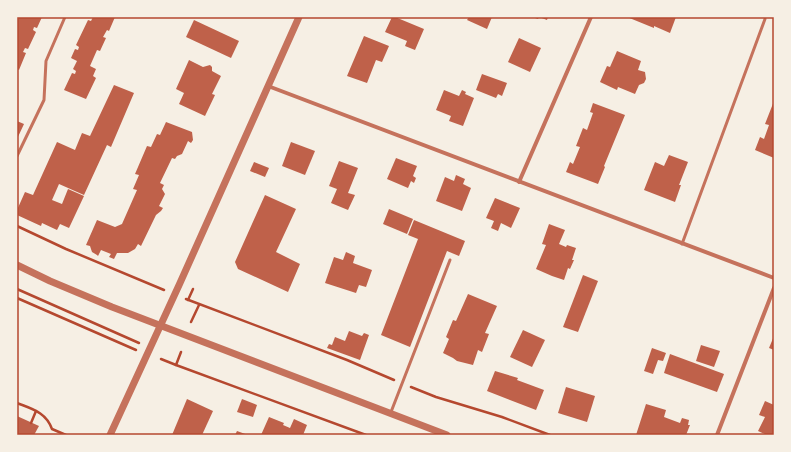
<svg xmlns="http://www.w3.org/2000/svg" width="791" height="452" font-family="Helvetica,sans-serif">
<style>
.building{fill:#bf614a}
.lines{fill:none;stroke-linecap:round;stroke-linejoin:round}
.path{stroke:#b5482f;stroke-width:2.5}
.service{stroke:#c5725c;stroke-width:3}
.minor{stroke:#c5725c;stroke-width:4}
.tertiary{stroke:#c5725c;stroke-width:7}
.neatline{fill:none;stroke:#b5482f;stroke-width:1.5}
</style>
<rect width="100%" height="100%" fill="#f6efe4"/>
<g class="building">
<polygon points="19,17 42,17 37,28 34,27 33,30 36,32 28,49 25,48 23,52 26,53 19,70 17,69 17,22"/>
<polygon points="93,17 115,17 109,31 107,30 103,37 106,38 100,51 97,50 90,66 96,69 93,76 96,78 86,99 64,90 72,73 75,74 76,71 73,69 77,61 71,58 75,49 78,50 79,47 76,45 88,20 91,21"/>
<polygon points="392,17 395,17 424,29 415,50 405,46 407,41 385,32"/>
<polygon points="469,17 492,17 487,29 467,20"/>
<polygon points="532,17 548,17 547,20 539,17 538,19"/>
<polygon points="627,17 676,17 670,33 654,26 654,28"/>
<polygon points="194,20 239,41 231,58 186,37"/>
<polygon points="364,36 389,46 382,62 376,60 367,83 347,76"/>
<polygon points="519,38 541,48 530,72 508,62"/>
<polygon points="617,51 641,61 638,70 645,72 646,79 644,83 639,85 635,94 618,87 617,90 600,82 607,66 610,67"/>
<polygon points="189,60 203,67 210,65 212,67 212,71 221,76 212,94 215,95 205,116 179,104 184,93 176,89"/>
<polygon points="482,74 507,83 502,96 498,94 496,98 476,90"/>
<polygon points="114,85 134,93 111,147 107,145 84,195 59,184 52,200 62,204 68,189 84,196 69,228 60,224 57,230 42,223 41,226 17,215 17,210 25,192 33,195 57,142 75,150 82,133 90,136"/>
<polygon points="444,90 459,96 462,90 466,92 465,94 474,98 463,126 449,121 451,116 436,110"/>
<polygon points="774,101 774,158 755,150 760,137 764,139 769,125 765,124"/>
<polygon points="593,103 625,115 604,166 605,167 598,184 566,172 570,162 573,164 580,147 576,146 583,128 587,130 593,113 590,112"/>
<polygon points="17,121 24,124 17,139"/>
<polygon points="166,122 192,132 193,140 191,143 188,141 182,154 177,156 175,159 172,158 160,183 164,185 162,189 165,194 159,206 163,208 161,211 156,215 141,246 138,244 135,249 128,253 117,253 114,259 109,257 111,254 101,250 98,256 97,255 92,252 90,246 86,245 97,220 115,227 122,224 137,190 133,189 139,175 135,174 147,146 151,147 157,134 160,135"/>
<polygon points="291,142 315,151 305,175 282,166"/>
<polygon points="669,155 688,162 679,185 681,185 675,202 644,190 655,162 664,166"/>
<polygon points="396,158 417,166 413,176 416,178 414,183 411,181 408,188 387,179"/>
<polygon points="339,161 358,168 348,193 355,195 348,210 331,203 337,189 329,186"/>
<polygon points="254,162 269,168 265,177 250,171"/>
<polygon points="456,175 465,179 463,184 471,188 462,211 436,201 445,177 454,181"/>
<polygon points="265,195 296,209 276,252 300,264 288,292 238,269 235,262"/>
<polygon points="495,198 520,208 511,228 501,223 498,231 491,228 494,221 486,218"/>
<polygon points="389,209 413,219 407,234 383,224"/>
<polygon points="414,220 465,241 459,256 447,251 410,347 381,335 418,239 408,235"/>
<polygon points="549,224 565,230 559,244 566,247 567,245 576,248 572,260 574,260 570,269 568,268 564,280 552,276 536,269 546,245 542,244"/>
<polygon points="346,252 355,256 353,263 372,270 366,287 359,285 356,293 325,283 334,257 343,260"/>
<polygon points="583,275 598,281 578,332 563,327"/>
<polygon points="468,294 497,306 485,333 489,334 482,352 478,350 473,365 457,361 453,358 443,353 449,339 446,337 453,320 456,321"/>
<polygon points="523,330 545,340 532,367 510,357"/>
<polygon points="349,331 362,336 364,333 369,335 360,360 327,348 329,344 332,345 335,337 345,341"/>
<polygon points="774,336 774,350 769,348"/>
<polygon points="701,345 720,351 714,367 696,361"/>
<polygon points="652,348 666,353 663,361 658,360 653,374 644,371"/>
<polygon points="670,354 724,374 717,392 664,373"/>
<polygon points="495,371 518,378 517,380 544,390 536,410 487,391"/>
<polygon points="566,387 595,396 587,422 558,413"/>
<polygon points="187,399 213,411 202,435 172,435"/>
<polygon points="242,399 257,405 253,417 237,412"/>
<polygon points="765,401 774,405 774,435 767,435 758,431 765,417 759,415"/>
<polygon points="646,404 666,410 664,417 680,423 682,418 689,420 688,425 690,425 686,435 636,435"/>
<polygon points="17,416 39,426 34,435 17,435"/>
<polygon points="269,417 284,423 283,425 290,428 294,419 307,425 303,435 261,435"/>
<polygon points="237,431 248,435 235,435"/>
</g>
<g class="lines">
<g class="path">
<polyline points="17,226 66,249 164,290"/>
<polyline points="17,289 139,343"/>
<polyline points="17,298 136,350"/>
<polyline points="186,299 347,360 394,380"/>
<polyline points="188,300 193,289"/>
<polyline points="191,322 199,305"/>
<polyline points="181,352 176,365 366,435"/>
<polyline points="161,359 176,365"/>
<polyline points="411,387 436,397 502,417 550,435"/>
<path d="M17,403c15,6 29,9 35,26l14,6"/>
<polyline points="31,423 36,411"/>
</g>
<g class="service">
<polyline points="17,156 44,100 46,61 65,17"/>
<polyline points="682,244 765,19"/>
<polyline points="391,412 450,260"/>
</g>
<g class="minor">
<polyline points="268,86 774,278"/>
<polyline points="519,182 591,17"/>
<polyline points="717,435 774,288"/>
</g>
<g class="tertiary">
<polyline points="17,265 50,281 112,307 447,435"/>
<polyline points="110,435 180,283 299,17"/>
</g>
</g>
<rect width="791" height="452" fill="none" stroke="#f6efe4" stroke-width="36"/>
<rect x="18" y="18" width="755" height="416" class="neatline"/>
</svg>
